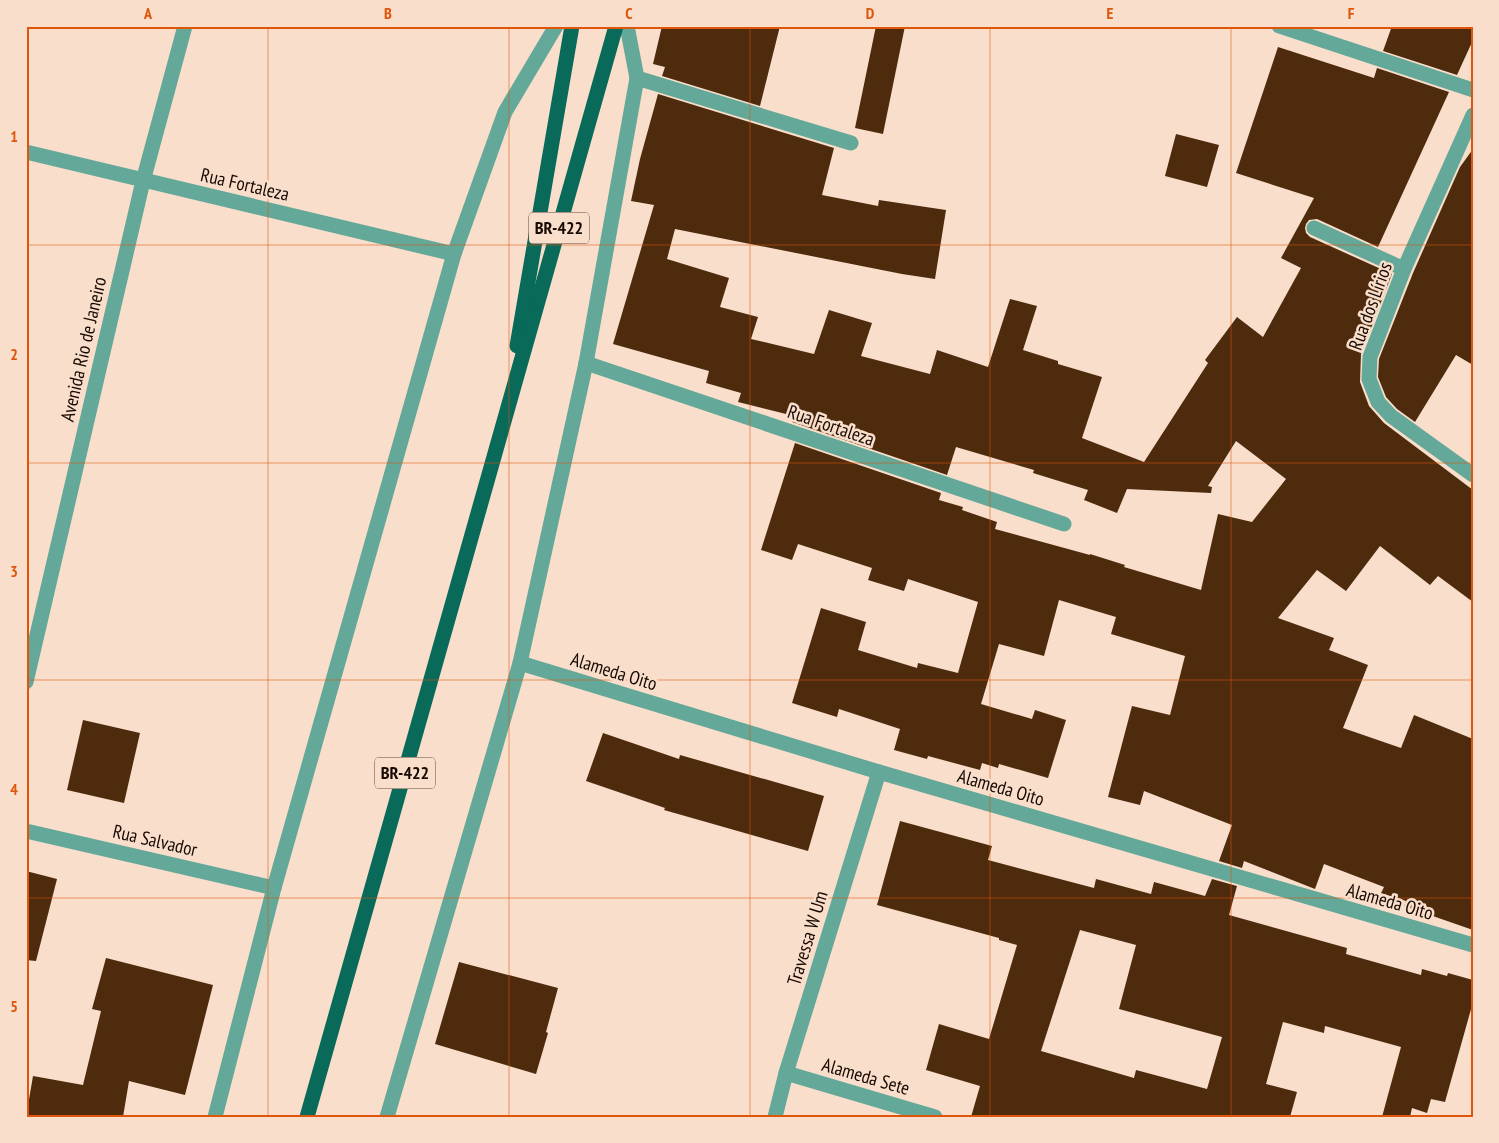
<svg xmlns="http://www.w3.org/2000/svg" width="1499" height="1143" font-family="'PT Sans Narrow',sans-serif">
<rect width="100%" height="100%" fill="#f9decb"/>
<g fill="#4e2b0d" fill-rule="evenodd">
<polygon points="662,26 780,26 760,106 662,76 665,67 653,64"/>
<polygon points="876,26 905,26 883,134 855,128"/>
<polygon points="1392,26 1473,26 1473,40 1457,75 1383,51"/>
<polygon points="1278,47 1374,78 1377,68 1449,92 1378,247 1317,219 1309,220 1306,224 1305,228 1306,233 1310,237 1392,274 1361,354 1360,382 1369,406 1384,423 1473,490 1473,602 1438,576 1430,585 1380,546 1346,591 1317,570 1278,618 1334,638 1329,650 1368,665 1343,728 1401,748 1414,715 1473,739 1473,930 1404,906 1406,901 1381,893 1384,887 1324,864 1315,889 1244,861 1242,868 1219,861 1232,825 1144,791 1140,805 1108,797 1132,706 1170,715 1185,656 1111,634 1116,617 1059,600 1044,656 999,644 981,704 1032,719 1035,710 1066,720 1048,778 999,764 998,768 982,763 980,770 928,756 927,759 894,750 900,729 839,709 837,717 792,703 821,608 866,622 858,650 917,668 918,663 958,673 978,602 908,579 904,591 868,580 872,568 798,544 792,560 761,550 795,443 941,493 939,500 963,507 962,510 997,522 995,529 1090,555 1090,554 1125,565 1124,567 1201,590 1218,514 1252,522 1286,479 1236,441 1208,486 1212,487 1211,493 1127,489 1117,513 1084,500 1088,490 1033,473 1034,470 956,447 947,475 792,422 794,416 738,402 741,393 706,383 709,371 613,344 654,205 631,201 640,159 658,94 834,148 822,195 878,206 879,200 946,210 935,279 902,274 675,229 667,259 729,278 720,307 758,317 751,339 814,354 829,310 872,323 861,356 930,374 937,350 988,367 1010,299 1037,306 1023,350 1058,361 1058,364 1102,377 1082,438 1144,462 1208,363 1205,360 1237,317 1263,337 1301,268 1281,258 1314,198 1236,173"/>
<polygon points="1176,134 1219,145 1207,187 1165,176"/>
<polygon points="1473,149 1473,365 1456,355 1415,422 1397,409 1386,397 1378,377 1379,359 1413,273 1460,167"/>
<polygon points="83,720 140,733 124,803 67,790"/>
<polygon points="603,733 679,759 680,755 824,796 808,851 664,810 665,808 586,781"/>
<path d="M900 821 992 846 988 860 1094 888 1096 879 1151 894 1154 882 1205 896 1212 879 1237 886 1229 915 1347 948 1346 954 1421 975 1422 969 1447 976 1448 973 1473 980V1002L1445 1102 1431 1099 1427 1113 1412 1108 1410 1117H1382L1401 1047 1325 1026 1324 1033 1283 1022 1266 1084 1297 1092 1290 1117H971L980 1086 926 1070 939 1024 989 1039 1017 945 999 940V938L877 905ZM1080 930 1136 945 1119 1009 1222 1037 1207 1089 1136 1070 1134 1078 1041 1051Z"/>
<polygon points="26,871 57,879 36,961 26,960"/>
<polygon points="106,958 213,985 185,1095 129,1081 123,1117 26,1117 33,1076 83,1085 101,1011 92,1009"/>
<polygon points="459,962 558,988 546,1032 548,1033 536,1074 435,1044"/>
</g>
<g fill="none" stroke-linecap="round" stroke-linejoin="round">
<g stroke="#63a898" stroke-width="15">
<polyline points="1279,26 1473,90"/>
<polyline points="637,78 851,143"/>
<polyline points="1473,115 1404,269 1370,357 1369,379 1378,402 1391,416 1473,475"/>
<polyline points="26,152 454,254"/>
<polyline points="1314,228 1404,269"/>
<polyline points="586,363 1064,524"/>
<polyline points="520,663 879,772 1473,945"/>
<polyline points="26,682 143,181 185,26"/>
<polyline points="26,831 274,888"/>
<polyline points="786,1073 935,1117"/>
<polyline points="215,1117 274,888 454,254 505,112 556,26"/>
<polyline points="387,1117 520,663 586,363 637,78 627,26"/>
<polyline points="775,1117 786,1073 879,772"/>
</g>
<g stroke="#096a5a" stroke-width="15">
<polyline points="517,346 572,26"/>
<polyline points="307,1117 616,26"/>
</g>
</g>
<path fill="none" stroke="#de550c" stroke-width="1" stroke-opacity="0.55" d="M268 26V1117M509 26V1117M750 26V1117M990 26V1117M1231 26V1117M26 245H1473M26 463H1473M26 680H1473M26 898H1473"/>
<g text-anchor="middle" stroke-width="5" stroke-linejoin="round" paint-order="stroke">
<g fill="#f9decb" stroke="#5c4a3e" stroke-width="1">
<rect x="529" y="212.5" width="60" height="31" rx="4"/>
<rect x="375" y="757.5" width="60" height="31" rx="4"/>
</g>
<g font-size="18" font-weight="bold" fill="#180a02">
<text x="559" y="234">BR-422</text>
<text x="405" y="779">BR-422</text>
</g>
<g font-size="19" fill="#180a02" stroke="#f9decb">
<text transform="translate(245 184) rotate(13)" y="7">Rua Fortaleza</text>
<text transform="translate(1370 306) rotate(-70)" y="7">Rua dos Lírios</text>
<text transform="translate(83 349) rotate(-77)" y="7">Avenida Rio de Janeiro</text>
<text transform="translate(831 425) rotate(19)" y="7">Rua Fortaleza</text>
<text transform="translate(614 671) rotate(17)" y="7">Alameda Oito</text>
<text transform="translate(1001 787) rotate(16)" y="7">Alameda Oito</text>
<text transform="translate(155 840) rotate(13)" y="7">Rua Salvador</text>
<text transform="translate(1390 901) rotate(16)" y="7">Alameda Oito</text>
<text transform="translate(807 938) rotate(-73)" y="7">Travessa W Um</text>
<text transform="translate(866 1076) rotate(16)" y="7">Alameda Sete</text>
</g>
</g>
<rect width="1499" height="1143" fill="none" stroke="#f9decb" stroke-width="55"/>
<rect x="28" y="28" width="1444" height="1088" fill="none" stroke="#de550c" stroke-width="2"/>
<g font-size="16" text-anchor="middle" font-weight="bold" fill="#de550c">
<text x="148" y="19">A</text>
<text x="388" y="19">B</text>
<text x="629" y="19">C</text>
<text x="870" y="19">D</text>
<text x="1110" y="19">E</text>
<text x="1351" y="19">F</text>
<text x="14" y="142">1</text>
<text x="14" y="360">2</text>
<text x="14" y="577">3</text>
<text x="14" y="795">4</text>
<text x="14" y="1012">5</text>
</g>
</svg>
